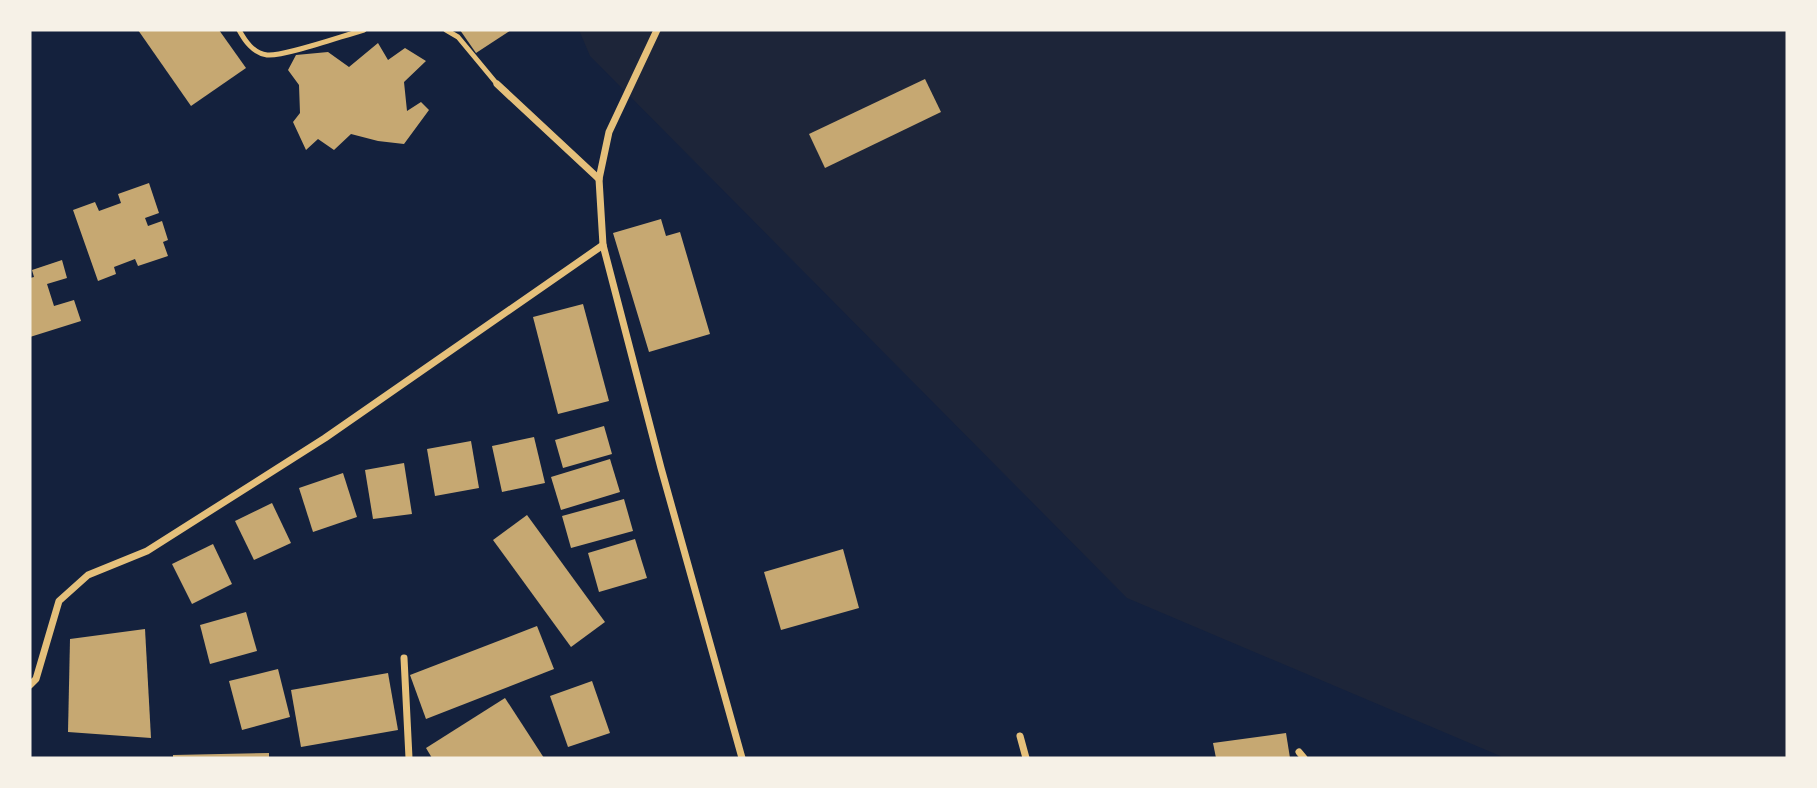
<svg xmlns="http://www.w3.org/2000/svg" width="1817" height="788" font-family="'Fira Sans Condensed',sans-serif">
<rect width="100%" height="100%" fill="#14213d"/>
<polygon fill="#1d2539" points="579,30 1787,30 1787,758 1505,758 1127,598 590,56"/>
<g fill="#c6a872">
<polygon points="138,30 219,30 246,68 191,106"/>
<polygon points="460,30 511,30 476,53"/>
<polygon points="378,43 388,60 405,48 426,61 404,82 407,111 421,102 429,110 404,144 378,141 351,134 334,150 318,139 306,150 293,122 300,113 299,85 288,70 296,55 328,52 349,67"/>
<polygon points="925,79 941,112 825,168 809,134"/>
<polygon points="149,183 159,213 145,218 148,226 162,221 168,240 163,242 168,256 138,266 135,259 114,267 116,274 98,281 73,210 95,202 99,211 121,203 118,194"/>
<polygon points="661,219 666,236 680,232 710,334 649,352 613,233"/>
<polygon points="62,260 67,278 47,284 54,306 74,300 81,321 30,337 30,278 34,277 32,270"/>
<polygon points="583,304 609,401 558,414 533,317"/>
<polygon points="604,426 612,454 563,468 555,440"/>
<polygon points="534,437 545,483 502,492 492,446"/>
<polygon points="471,441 479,488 435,496 427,449"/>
<polygon points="610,459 620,492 561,510 551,477"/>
<polygon points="404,463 412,514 373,519 365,470"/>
<polygon points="343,473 357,517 313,532 299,488"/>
<polygon points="624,499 633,531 571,548 562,516"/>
<polygon points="272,503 291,543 254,560 235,521"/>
<polygon points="527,515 605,622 571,647 493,540"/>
<polygon points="635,539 647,578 599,592 588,553"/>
<polygon points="213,544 232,584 192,604 172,564"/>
<polygon points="843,549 859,608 781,630 764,572"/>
<polygon points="246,612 257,651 210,664 200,625"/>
<polygon points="537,626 554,669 426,719 410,675"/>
<polygon points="145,629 151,738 68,732 70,639"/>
<polygon points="278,669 290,717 242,730 229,681"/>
<polygon points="388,673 398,730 301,747 291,690"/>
<polygon points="592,681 610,733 568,747 550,696"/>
<polygon points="505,698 544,758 432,758 426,748"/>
<polygon points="1286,733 1290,758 1216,758 1213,743"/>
<polygon points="269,753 269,758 173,758 173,755"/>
</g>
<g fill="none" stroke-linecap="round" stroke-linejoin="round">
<g stroke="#e5c07b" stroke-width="5">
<path d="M239 30C245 41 253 53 267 55 283 57 345 35 364 30"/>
<polyline points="446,30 458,37 497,84"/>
</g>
<g stroke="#e5c07b" stroke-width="7">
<polyline points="657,30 609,132 599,179 603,245 661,468 742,758"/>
<polyline points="497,84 599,179"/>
<polyline points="404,658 409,758"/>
<polyline points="30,685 36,679 59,601 88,575 147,551 325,438 603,245"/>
<polyline points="1020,736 1026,758"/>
<polyline points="1299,752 1304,758"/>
</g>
</g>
<rect width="1817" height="788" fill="none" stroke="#f6f1e7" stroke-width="63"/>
</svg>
